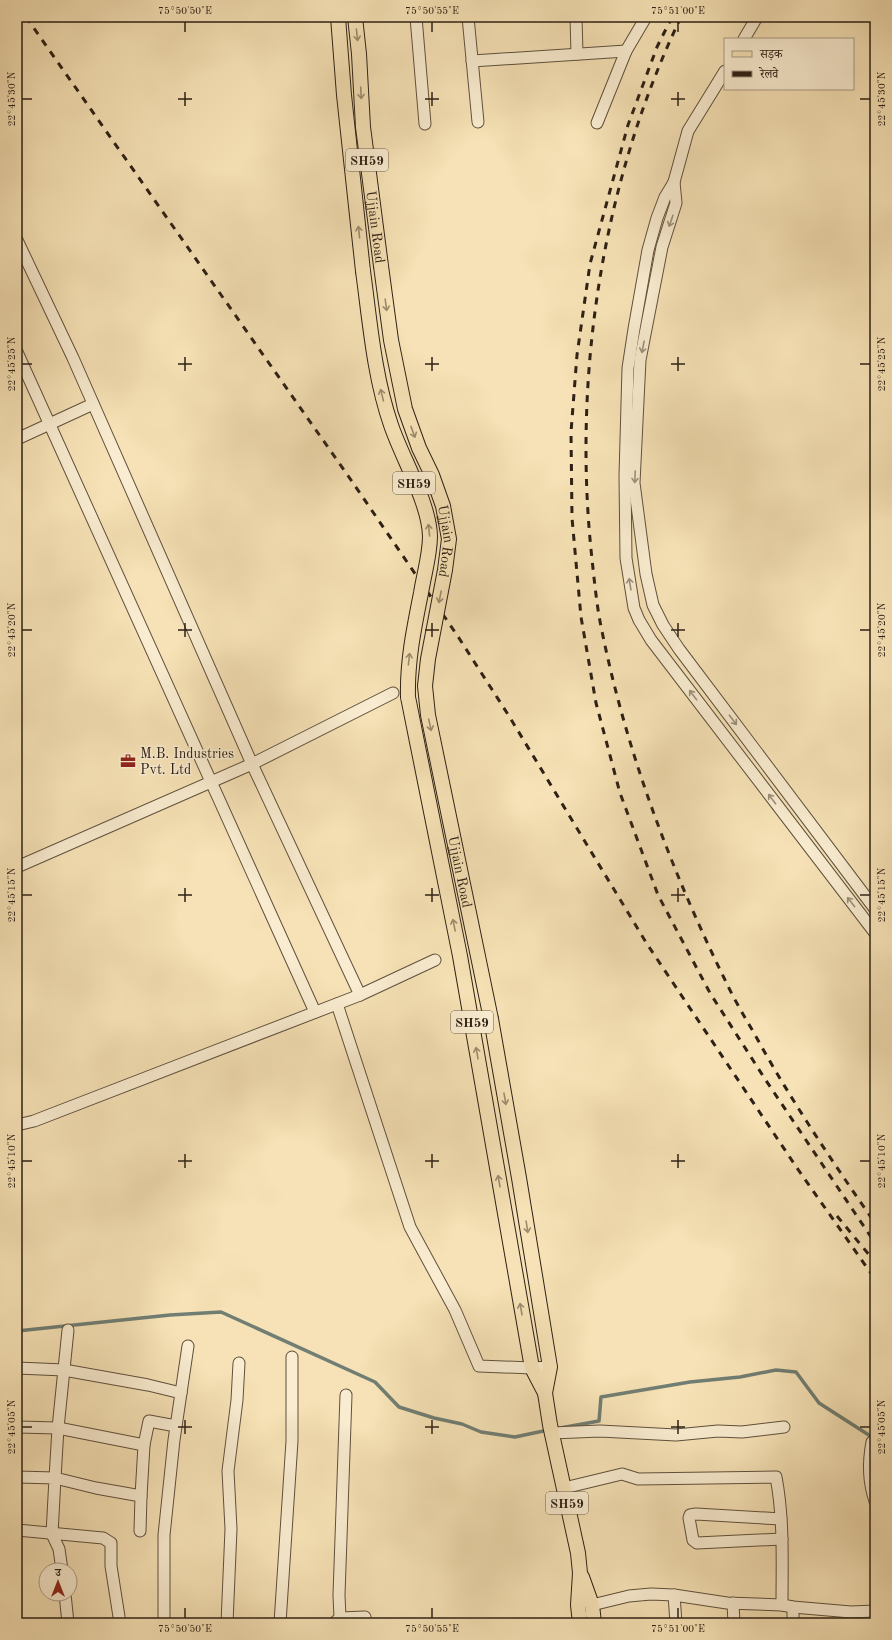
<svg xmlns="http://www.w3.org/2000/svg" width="892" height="1640" font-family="'Old Standard TT','Noto Serif Devanagari',serif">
<rect width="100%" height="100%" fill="#f6e2b6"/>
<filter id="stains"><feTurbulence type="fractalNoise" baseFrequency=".005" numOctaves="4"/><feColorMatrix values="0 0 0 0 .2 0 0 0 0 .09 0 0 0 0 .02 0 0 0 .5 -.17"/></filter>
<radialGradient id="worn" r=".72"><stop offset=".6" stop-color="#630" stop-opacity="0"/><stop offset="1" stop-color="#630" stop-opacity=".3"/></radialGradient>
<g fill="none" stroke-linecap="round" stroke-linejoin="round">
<g stroke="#707e73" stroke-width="3.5">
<polyline points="17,1331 170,1315 221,1312 375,1382 399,1407 434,1418 462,1424 481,1432 515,1437 548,1430"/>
<polyline points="560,1428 599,1421 601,1397 690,1382 740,1377 776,1370 796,1372 819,1403 875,1439"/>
</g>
<g stroke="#5f503d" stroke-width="13">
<g id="minor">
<polyline points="416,17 425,124"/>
<polyline points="468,17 478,122"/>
<polyline points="576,17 577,54"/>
<polyline points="744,39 757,17"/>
<polyline points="472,61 626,51"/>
<polyline points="725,71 688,131 674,182 665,197 657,218 648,250 634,329 628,368 625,476 626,558 634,608 639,620 651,640 875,933"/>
<polyline points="597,123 626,51 646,17"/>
<polyline points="674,182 676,203 662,247 640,360 634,483 646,574 653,605 663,625 679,649 875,909"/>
<polyline points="17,240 73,358 252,764 360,995"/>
<polyline points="17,352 315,1012"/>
<polyline points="17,439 93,404"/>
<polyline points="17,867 252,764 393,693"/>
<polyline points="337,1004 410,1227 455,1310 479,1366 532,1368 550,1367"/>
<polyline points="17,1125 34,1121 360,995 435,960"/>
<polyline points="68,1330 58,1428 55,1478 96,1488 141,1496 144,1445 149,1421 176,1426"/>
<polyline points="17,1368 64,1370 148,1385 181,1393 174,1440 164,1535 164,1623"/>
<polyline points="181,1393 188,1346"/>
<polyline points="17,1427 58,1428 144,1445"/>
<polyline points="552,1433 600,1431 676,1435 718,1431 742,1432 784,1427"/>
<path d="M872 1442C868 1463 868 1481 875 1501"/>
<polyline points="17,1477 55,1478 52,1534 59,1549 62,1570"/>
<path d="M564 1488 622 1474 638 1479 776 1477C784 1519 782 1562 782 1605"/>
<polyline points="781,1519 696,1514 690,1515 689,1518 693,1540 697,1543 782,1539"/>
<polyline points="17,1530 103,1538 111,1543 111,1566 120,1623"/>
<polyline points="140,1531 141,1496"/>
<polyline points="65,1594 68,1623"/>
<polyline points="674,1595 676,1623"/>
<polyline points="733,1603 734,1623"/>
<polyline points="592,1605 629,1596 651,1594 674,1595 727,1603 782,1605 793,1607 851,1612 875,1611"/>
<polyline points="793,1607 793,1623"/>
<polyline points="340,1618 339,1595 346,1395"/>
<polyline points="227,1623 231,1529 228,1471 237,1400 239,1363"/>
<polyline points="280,1623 292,1441 292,1357"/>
<polyline points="334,1623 340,1618 365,1617 365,1623"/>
</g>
</g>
<g stroke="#2d2015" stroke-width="16">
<g id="major">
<polyline points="338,17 344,95 363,271"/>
<path id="s1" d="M355 17 359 54 363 127 381 266"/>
<polyline points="408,697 460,956 532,1368 545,1393 550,1425 578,1553 580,1573 578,1605 580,1623"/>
<polyline points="491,1019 519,1178 550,1367 545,1393"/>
<polyline points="582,1577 592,1605 594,1623"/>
</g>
</g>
<use href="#minor" stroke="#f9ecd0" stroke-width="11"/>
<use href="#major" stroke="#f6e2b6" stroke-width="14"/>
<g stroke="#2d2015" stroke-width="3" stroke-dasharray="7 7" stroke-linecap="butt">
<polyline points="26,17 351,480 457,635 509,716 647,944 797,1168 875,1279"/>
<polyline points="672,17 657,47 628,125 590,264 577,355 571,432 572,518 581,617 596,703 620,793 658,895 710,993 765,1079 875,1243"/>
<path d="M681 17C602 181 572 378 592 559 594 578 596 597 599 616 623 743 669 866 726 982 734 999 744 1016 754 1033 790 1099 832 1161 875 1223"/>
<polyline points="837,1216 875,1262"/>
</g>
<g stroke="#2d2015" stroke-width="16" stroke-linecap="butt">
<g id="major-bridge">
<path id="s2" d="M381 266 391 340 405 409 419 448 432 475 443 506 449 539 445 570 428 659 425 686 428 715 491 1019"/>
<path d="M363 271C370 322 374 376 391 425 402 458 429 502 430 536 430 555 424 574 421 593 414 628 407 662 408 697"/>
</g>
</g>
<use href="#major-bridge" stroke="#f6e2b6" stroke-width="14"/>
</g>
<defs><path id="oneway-shaft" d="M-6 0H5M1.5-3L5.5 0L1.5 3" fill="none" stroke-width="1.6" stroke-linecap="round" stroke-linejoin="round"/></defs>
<g stroke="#9c8b6e">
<use href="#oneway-shaft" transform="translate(357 35) rotate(84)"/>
<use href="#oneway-shaft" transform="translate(361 93) rotate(87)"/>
<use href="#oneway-shaft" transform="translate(359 232) rotate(-96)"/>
<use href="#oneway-shaft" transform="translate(386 305) rotate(82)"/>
<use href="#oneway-shaft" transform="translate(382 395) rotate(-104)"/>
<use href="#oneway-shaft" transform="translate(413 432) rotate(70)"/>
<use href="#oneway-shaft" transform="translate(429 530) rotate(-96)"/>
<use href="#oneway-shaft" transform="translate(440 597) rotate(101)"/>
<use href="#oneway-shaft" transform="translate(409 659) rotate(-84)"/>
<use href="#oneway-shaft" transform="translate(430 725) rotate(78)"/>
<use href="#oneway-shaft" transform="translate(454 925) rotate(-101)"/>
<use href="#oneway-shaft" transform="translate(477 1053) rotate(-100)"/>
<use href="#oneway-shaft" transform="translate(505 1099) rotate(80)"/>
<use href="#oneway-shaft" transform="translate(499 1181) rotate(-100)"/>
<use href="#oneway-shaft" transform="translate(527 1227) rotate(81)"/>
<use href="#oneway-shaft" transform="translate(521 1309) rotate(-100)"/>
</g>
<g stroke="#9d907c">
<use href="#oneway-shaft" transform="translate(671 221) rotate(109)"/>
<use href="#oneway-shaft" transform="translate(643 347) rotate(101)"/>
<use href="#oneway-shaft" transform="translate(635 477) rotate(92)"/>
<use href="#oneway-shaft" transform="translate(630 584) rotate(-99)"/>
<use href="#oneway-shaft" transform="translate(693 695) rotate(-127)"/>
<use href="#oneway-shaft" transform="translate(733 720) rotate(53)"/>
<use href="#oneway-shaft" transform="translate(772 799) rotate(-127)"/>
<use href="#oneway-shaft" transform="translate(851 902) rotate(-128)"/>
</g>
<path fill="none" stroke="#2d2015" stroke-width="1.5" d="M185 22V32M432 22V32M678 22V32M185 92V106M432 92V106M678 92V106M22 99H32M178 99H192M425 99H439M671 99H685M860 99H870M185 357V371M432 357V371M678 357V371M22 364H32M178 364H192M425 364H439M671 364H685M860 364H870M185 623V637M432 623V637M678 623V637M22 630H32M178 630H192M425 630H439M671 630H685M860 630H870M185 888V902M432 888V902M678 888V902M22 895H32M178 895H192M425 895H439M671 895H685M860 895H870M185 1154V1168M432 1154V1168M678 1154V1168M22 1161H32M178 1161H192M425 1161H439M671 1161H685M860 1161H870M185 1420V1434M432 1420V1434M678 1420V1434M22 1427H32M178 1427H192M425 1427H439M671 1427H685M860 1427H870M185 1608V1618M432 1608V1618M678 1608V1618"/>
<defs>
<g id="office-bare" transform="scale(1.2)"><path d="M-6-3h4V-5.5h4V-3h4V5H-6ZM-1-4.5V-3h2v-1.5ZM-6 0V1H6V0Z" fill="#8f2418" stroke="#f9ecd0" stroke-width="2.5" paint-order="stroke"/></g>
</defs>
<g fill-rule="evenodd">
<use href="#office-bare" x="128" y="761"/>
</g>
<g text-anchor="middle" stroke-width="3" stroke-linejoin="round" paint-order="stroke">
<g fill="#f9ecd0" stroke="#6a5d4d" stroke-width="1">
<rect x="346" y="149" width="42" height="22" rx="3"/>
<rect x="393" y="472" width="42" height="22" rx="3"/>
<rect x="451" y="1011" width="42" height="22" rx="3"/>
<rect x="546" y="1492" width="42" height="22" rx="3"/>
</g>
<g font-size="13" font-weight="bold" fill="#2d2015">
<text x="367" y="165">SH59</text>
<text x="414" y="488">SH59</text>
<text x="472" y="1027">SH59</text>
<text x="567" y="1508">SH59</text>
</g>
<g font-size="14" fill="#2d2015" stroke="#f9ecd0">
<text dy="5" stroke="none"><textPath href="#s1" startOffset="211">Ujjain Road</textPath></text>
<text dy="5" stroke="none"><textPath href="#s2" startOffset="285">Ujjain Road</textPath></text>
<text dy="5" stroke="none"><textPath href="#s2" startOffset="621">Ujjain Road</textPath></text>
</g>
<g font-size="14" fill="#2d2015" stroke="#f9ecd0" text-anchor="start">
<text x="140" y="758">M.B. Industries<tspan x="140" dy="16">Pvt. Ltd</tspan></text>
</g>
</g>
<rect width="892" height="1640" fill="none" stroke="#f6e2b6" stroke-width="44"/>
<rect x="724" y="38" width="130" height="52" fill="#f9ecd0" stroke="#a79a85"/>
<rect x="732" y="51" width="20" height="6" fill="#f6e2b6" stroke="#a79a85"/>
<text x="760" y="58" font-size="12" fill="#2d2015">सड़क</text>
<rect x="732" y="71" width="20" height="6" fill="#2d2015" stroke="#a79a85"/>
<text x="760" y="78" font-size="12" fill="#2d2015">रेलवे</text>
<g transform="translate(58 1582)"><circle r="19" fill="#f9ecd0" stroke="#a79a85"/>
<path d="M0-3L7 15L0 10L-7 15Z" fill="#8f2418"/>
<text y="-6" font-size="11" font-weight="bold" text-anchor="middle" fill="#2d2015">उ</text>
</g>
<rect x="22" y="22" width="848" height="1596" fill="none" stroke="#2d2015" stroke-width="1.5"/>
<g font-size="10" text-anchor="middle" fill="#2d2015">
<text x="185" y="14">75°50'50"E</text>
<text x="432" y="14">75°50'55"E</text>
<text x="678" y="14">75°51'00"E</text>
<text transform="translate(11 99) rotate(-90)" y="4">22°45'30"N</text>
<text transform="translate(881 99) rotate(-90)" y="4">22°45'30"N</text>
<text transform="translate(11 364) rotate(-90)" y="4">22°45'25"N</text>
<text transform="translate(881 364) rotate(-90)" y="4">22°45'25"N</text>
<text transform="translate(11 630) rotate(-90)" y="4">22°45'20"N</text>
<text transform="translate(881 630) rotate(-90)" y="4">22°45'20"N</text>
<text transform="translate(11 895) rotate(-90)" y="4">22°45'15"N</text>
<text transform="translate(881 895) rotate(-90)" y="4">22°45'15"N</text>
<text transform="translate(11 1161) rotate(-90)" y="4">22°45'10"N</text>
<text transform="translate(881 1161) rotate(-90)" y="4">22°45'10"N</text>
<text transform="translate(11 1427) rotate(-90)" y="4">22°45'05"N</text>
<text transform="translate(881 1427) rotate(-90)" y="4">22°45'05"N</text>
<text x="185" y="1632">75°50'50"E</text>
<text x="432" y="1632">75°50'55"E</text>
<text x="678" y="1632">75°51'00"E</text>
</g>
<rect width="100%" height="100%" filter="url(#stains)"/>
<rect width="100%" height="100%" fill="url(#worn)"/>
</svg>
